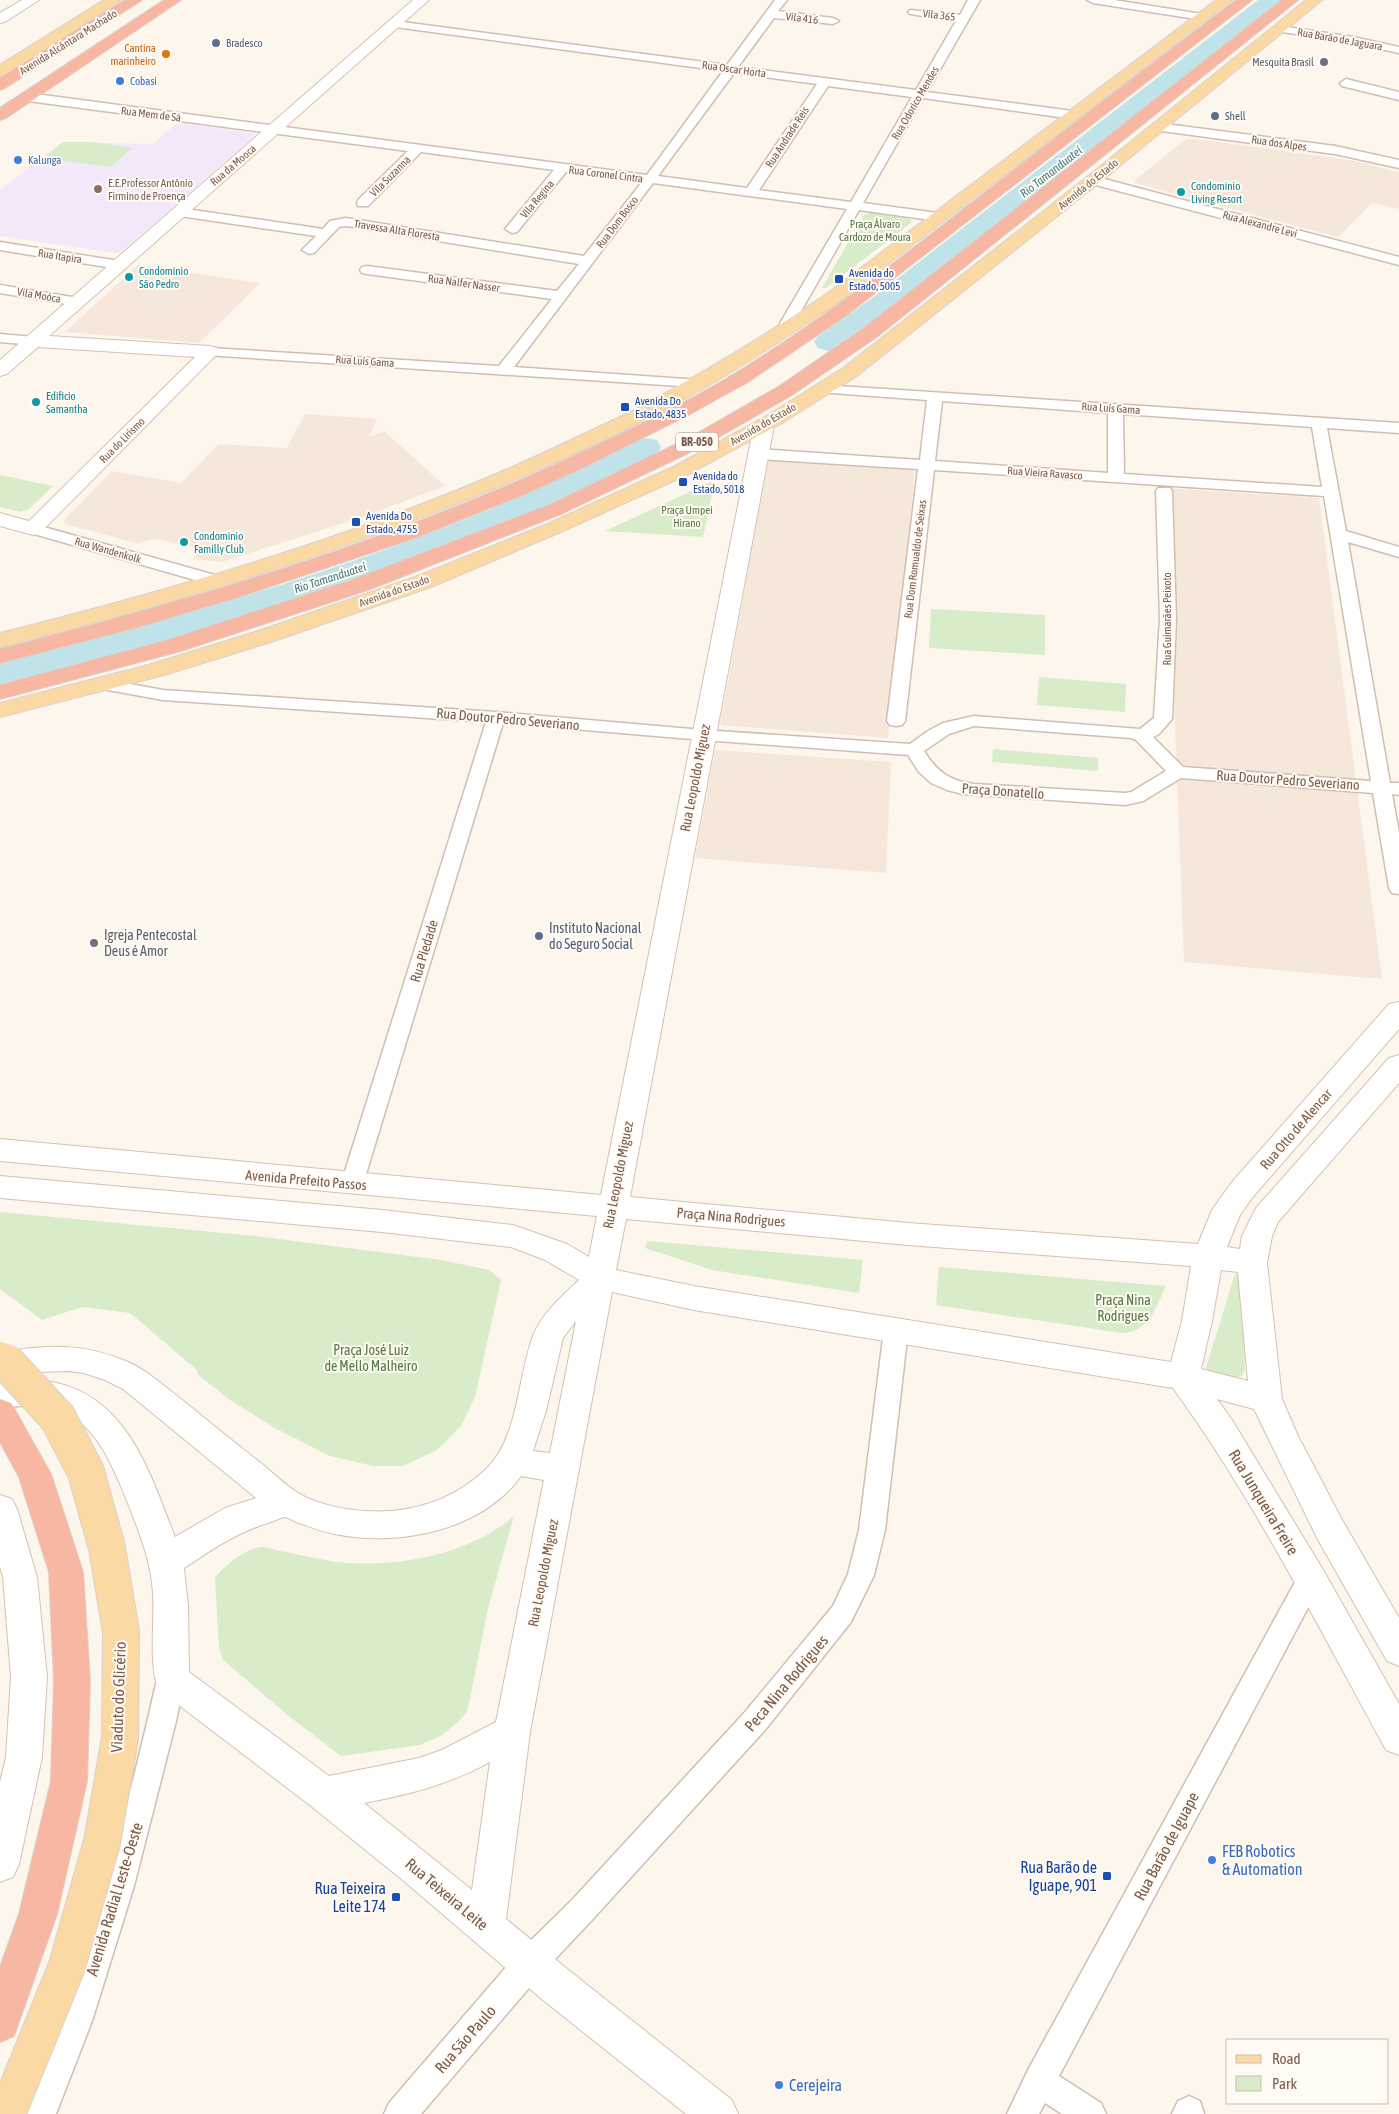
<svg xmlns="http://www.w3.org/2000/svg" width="1399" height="2114" font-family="'Asap Condensed',sans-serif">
<rect width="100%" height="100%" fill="#fdf6ec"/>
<g fill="#f5e8da">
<polygon points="1186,139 1204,140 1355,161 1399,172 1399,209 1372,203 1338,237 1135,183 1135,180"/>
<polygon points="138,265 260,283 199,343 65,332"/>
<polygon points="305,414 377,419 369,437 384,431 445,486 359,518 222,562 193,559 201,548 156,539 136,543 65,524 64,520 112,471 181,483 219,444 287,448"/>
<polygon points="768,461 915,470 888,738 720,725"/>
<polygon points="1166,488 1319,498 1382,979 1184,962"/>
<polygon points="715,750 891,762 886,873 695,858"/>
</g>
<polygon fill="#f3e8fa" points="177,123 253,133 254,136 121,252 116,253 0,236 0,190 63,142 153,144"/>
<g fill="#d8ecc9">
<polygon points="63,142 92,142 132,148 110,167 44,158"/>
<polygon points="870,213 909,218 912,222 826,288 822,288 864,215"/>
<polygon points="0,475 53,486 28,510 20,512 0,507"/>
<polygon points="715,480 703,537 605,531"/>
<polygon points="931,609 1045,615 1045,655 929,648"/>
<polygon points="1039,677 1126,684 1125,712 1037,705"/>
<polygon points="993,749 1098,758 1098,771 992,762"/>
<polygon points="0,1212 255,1236 441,1260 489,1270 501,1280 475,1397 461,1426 437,1450 403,1466 373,1466 330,1456 273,1427 230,1400 197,1374 197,1370 130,1313 82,1307 42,1320 0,1289"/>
<polygon points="647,1241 863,1260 859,1293 712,1270 645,1248"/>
<path d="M939 1267 1166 1286C1155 1308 1149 1333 1121 1333L936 1305Z"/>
<path d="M1235 1274H1239L1241 1278 1245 1369 1242 1376C1227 1381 1218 1378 1206 1368Z"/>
<path d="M514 1516 488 1608 470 1699 467 1711 459 1721 439 1737 420 1745 341 1756 290 1717 223 1660 219 1648 215 1578C224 1566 246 1548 262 1547 269 1547 278 1551 285 1552 299 1555 315 1558 330 1561 388 1570 469 1556 514 1516Z"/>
</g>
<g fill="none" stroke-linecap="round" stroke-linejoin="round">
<g fill="#bfe3e8" fill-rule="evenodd">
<polygon points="1258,0 1283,0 1280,5 891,311 838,348 828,351 818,348 814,342 818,336 871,299"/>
<path d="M646 438 657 440 661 447 657 454C615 474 574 496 531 514 360 589 180 639 0 684V662C173 620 345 571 509 501 552 483 593 461 635 440Z"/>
</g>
<g stroke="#d1beb0" stroke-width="3">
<g id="street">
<path d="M775 0H787L778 11 833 18 839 21 833 24 774 18 738 67 916 90 956 21 910 14 908 12 910 10 960 15 968 0H980L927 92 1073 111 1079 115 1073 119 923 98 863 203 938 213 945 217 938 221 859 210 789 332 787 335H777L775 332 847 209 653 183 514 367 700 380 702 383 700 386 695 387 205 355 203 352 205 349 210 348 499 366 552 299 367 274 362 273 360 270 362 267 367 266 557 291 579 264 346 226 339 227 314 253 309 254 302 250 316 236 180 216 173 212 180 208 323 229 330 221 346 218 584 256 642 182 566 172 517 232 512 233 505 229 554 170 421 152 368 206H358L357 203 358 200 408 151 28 101 22 97 28 93 647 175 723 71 395 27 389 24 395 21 727 65ZM734 73 817 84 747 188 658 176ZM828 86 912 97 851 202 759 190Z"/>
<polygon points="1087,0 1114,0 1202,14 1208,17 1202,20 1093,3"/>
<polygon points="1280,26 1353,37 1399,47 1399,53 1353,43 1276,31 1274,29"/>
<polygon points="1346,79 1399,92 1399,100 1342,86 1340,83"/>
<polygon points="1158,123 1335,146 1399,160 1399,168 1335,154 1154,130 1152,127 1154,124"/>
<polygon points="1093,176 1399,257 1399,265 1088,183 1087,180 1088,177"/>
<polygon points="0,242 119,261 126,265 119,269 0,250"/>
<polygon points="0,285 78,298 85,302 78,306 0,293"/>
<polygon points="0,334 34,337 39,338 41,341 39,344 34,345 0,342"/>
<path d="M823 385 1399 423V433L1327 428 1346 531 1399 547V557L1348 542 1390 783H1399V795L1392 794 1399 833V894L1392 893 1389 888 1373 793 1181 778 1143 801 1125 805 963 794 947 790 931 783 919 772 908 755 703 740 503 723 363 1184 360 1190 352 1192 344 1190 341 1184 486 722 163 700 97 688 94 684 97 680 103 679 163 690 496 712 703 730 910 744 928 731 943 723 974 716 1140 729 1154 718 1160 618 1156 491 1158 488H1170L1172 491 1176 618 1172 719 1159 734 1153 737 1183 767 1371 781 1324 496 934 470 905 721 902 725 896 726 890 725 887 721 918 469 758 459 753 457 750 454 753 451 758 449 920 460 927 400 818 392 816 389 818 386ZM942 401 1108 413V473L935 461ZM1123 414 1312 427 1322 487 1124 474ZM974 726 1131 738 1136 740 1166 771 1131 792 1125 793 974 784C950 781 937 772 924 751L949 734Z"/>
<polygon points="33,524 222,577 224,581 222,585 216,586 27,532 25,529 27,526"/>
<polygon points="896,1320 904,1323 908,1330 885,1530 874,1575 851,1622 765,1730 592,1920 541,1974 421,2114 384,2114 389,2103 519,1952 572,1900 745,1712 833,1606 848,1574 859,1530 884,1330 888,1323"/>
<polygon points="1310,1567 1319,1571 1323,1579 1319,1587 1059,2076 1101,2103 1106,2114 1062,2114 1045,2103 1039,2114 1007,2114 1028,2070 1301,1571"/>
<path d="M171 1667 181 1670 185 1679 176 1721 134 1886 92 2021 56 2114H24C82 1973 124 1828 157 1679L161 1670Z"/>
<polygon points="1189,2096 1200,2101 1204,2114 1172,2114 1178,2101"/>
</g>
</g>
<g stroke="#d6c0b0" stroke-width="2">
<g id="secondary">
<polygon points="22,0 39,0 5,22 0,23 0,13"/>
<polygon points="413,0 429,0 49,336 210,346 217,348 219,352 40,533 33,535 0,526 0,513 29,521 195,357 38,347 7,374 0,376 0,360"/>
<path d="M764 419 771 421 774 425 630 1197 908 1223 1198 1244 1212 1210 1232 1182 1389 1004 1399 1002V1029L1252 1198 1240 1215 1227 1247 1240 1249 1242 1236 1256 1208 1389 1058 1399 1055V1083L1278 1222 1272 1236 1267 1263 1282 1399 1298 1436 1341 1518 1399 1618V1666L1387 1661 1317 1538 1254 1409 1217 1399 1232 1420 1322 1568 1399 1704V1755L1386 1750C1319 1628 1255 1501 1173 1388L694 1310 612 1292 530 1732 506 1919 571 1972 732 2100 738 2114H686L543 2000 405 1882 311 1806 159 1690C148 1667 155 1621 153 1593 151 1561 140 1535 129 1506 115 1472 101 1432 67 1413 47 1402 21 1406 0 1408V1382C19 1381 38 1378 57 1383 129 1400 151 1476 175 1537L225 1508 256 1498 123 1389 105 1380 84 1373 68 1371 37 1372 0 1378V1352C47 1345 83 1342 128 1362 148 1371 164 1386 181 1399 208 1421 235 1443 262 1464 273 1473 285 1485 298 1493 323 1508 362 1513 391 1511 426 1508 458 1495 484 1471 519 1440 517 1378 533 1336 542 1313 561 1297 579 1280L545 1260 511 1247 382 1232 0 1198V1176L382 1210 513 1225 567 1244 589 1257 597 1216 0 1161V1139L601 1195 754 425 757 421ZM626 1219 908 1245 1191 1266 1182 1321 1171 1362 694 1286 616 1270ZM1221 1270 1238 1272 1248 1381 1201 1369 1212 1321ZM576 1321 550 1453 533 1451 546 1411 563 1338ZM521 1476 544 1480 496 1722 442 1750 419 1758 329 1776 189 1672 188 1606 184 1568C213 1549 237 1532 271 1522 275 1521 281 1517 285 1517 289 1518 295 1522 299 1523 311 1527 323 1532 335 1534 397 1547 482 1531 521 1476ZM490 1762 472 1890 364 1803C411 1794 447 1785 490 1762Z"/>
<polygon points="0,1495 12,1499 17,1509 37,1577 47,1677 42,1757 19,1864 13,1877 0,1882 0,1782 6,1757 11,1677 3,1577 0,1567"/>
</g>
</g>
<g stroke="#dad1cd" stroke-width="2">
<g id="primary">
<polygon points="104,0 121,0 5,75 0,77 0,65"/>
<path d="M1216 0H1232L837 303C779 343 718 383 654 415 447 520 225 591 0 647V633C195 584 389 527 571 440 595 428 620 418 644 405 706 371 766 335 825 295Z"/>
<polygon points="1306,0 1322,0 1099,183 857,376 782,423 689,474 561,532 431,587 271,642 164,675 0,717 0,703 148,665 255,632 415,577 547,524 675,466 768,415 843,368 1087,177"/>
</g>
</g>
<g stroke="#dad1cd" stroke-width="2">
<g id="highway">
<polygon points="125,0 142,0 5,88 0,90 0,78"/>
<polygon points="164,0 181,0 6,118 0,120 0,108"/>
<path d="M1236 0H1252L844 317 748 382 692 413 580 469 525 494 412 539 239 597 138 627 0 663V649C204 597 406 537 597 445 642 424 687 402 729 377 821 322 904 255 988 190 1070 126 1153 63 1236 0Z"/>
<polygon points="1282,0 1298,0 878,336 792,395 703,446 561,514 368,590 181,651 0,699 0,685 165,641 352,580 547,506 689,438 778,387 864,328"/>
<polygon points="0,1399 11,1403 51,1474 83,1572 90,1681 87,1781 57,1914 14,2036 0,2042 0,1967 19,1914 51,1781 54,1681 49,1572 19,1477 0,1442"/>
</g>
</g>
<use href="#street" fill="#fff" fill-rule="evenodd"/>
<use href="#secondary" fill="#fff" fill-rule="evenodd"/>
<use href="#primary" fill="#fbd9a5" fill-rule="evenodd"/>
<use href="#highway" fill="#f7b7a3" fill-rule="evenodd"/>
<g stroke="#dad1cd" stroke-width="30" stroke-linecap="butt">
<polyline id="primary-bridge-far1" points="0,1356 7,1363"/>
</g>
<g stroke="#dad1cd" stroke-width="38" stroke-linecap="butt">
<polyline id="primary-bridge" points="6,1362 58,1418 86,1472 107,1548 121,1632 120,1738 102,1842 67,1966 7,2114"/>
</g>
<use href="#primary-bridge-far1" stroke="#fbd9a5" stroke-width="28"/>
<use href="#primary-bridge" stroke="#fbd9a5" stroke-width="36"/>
</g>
<g fill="#5c6f8a" stroke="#fffaf3" stroke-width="2">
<circle cx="216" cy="43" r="5"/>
<circle cx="1215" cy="116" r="5"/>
<circle cx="539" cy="936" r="5"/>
</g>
<circle fill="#e8710a" stroke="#fffaf3" stroke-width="2" cx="166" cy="54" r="5"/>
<g fill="#6b7280" stroke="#fffaf3" stroke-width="2">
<circle cx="1324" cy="62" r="5"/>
<circle cx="94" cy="943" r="5"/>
</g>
<g fill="#3f7fe0" stroke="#fffaf3" stroke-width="2">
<circle cx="120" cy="81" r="5"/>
<circle cx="18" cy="160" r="5"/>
<circle cx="1212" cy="1860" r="5"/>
<circle cx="779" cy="2085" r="5"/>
</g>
<circle fill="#8d6e63" stroke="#fffaf3" stroke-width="2" cx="98" cy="189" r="5"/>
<g fill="#0f9aa8" stroke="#fffaf3" stroke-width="2">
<circle cx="1181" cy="192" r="5"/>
<circle cx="129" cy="277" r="5"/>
<circle cx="36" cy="402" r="5"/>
<circle cx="184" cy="542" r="5"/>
</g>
<g fill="#1a4fb4" stroke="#fffaf3" stroke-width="2">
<rect x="834" y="274" width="10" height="10" rx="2.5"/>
<rect x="620" y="402" width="10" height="10" rx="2.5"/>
<rect x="678" y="477" width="10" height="10" rx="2.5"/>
<rect x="351" y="517" width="10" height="10" rx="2.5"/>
<rect x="1102" y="1871" width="10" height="10" rx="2.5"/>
<rect x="391" y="1892" width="10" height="10" rx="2.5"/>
</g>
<g text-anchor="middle" stroke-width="4" stroke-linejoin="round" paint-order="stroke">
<g font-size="11" fill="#7a5c4d" stroke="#fffaf3">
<text transform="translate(939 15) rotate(7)" y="4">Vila 365</text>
<text transform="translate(802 18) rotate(7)" y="4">Vila 416</text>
<text transform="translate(1340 39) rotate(10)" y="4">Rua Barão de Jaguara</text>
<text transform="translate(68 42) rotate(-32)" y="4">Avenida Alcântara Machado</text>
<text transform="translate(734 69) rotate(8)" y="4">Rua Oscar Horta</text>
<text transform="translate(915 103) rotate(-60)" y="4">Rua Odorico Mendes</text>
<text transform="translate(151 114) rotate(7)" y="4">Rua Mem de Sá</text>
<text transform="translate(787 137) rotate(-57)" y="4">Rua Andrade Reis</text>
<text transform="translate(1279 143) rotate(8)" y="4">Rua dos Alpes</text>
<text transform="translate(233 165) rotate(-41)" y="4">Rua da Mooca</text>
<text transform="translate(606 174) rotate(7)" y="4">Rua Coronel Cintra</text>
<text transform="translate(390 176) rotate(-45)" y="4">Vila Suzanna</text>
<text transform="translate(1088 184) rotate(-39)" y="4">Avenida do Estado</text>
<text transform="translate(537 199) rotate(-50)" y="4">Vila Regina</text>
<text transform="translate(617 222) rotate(-53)" y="4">Rua Dom Bosco</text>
<text transform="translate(1260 224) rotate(15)" y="4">Rua Alexandre Levi</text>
<text transform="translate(397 230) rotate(9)" y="4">Travessa Alta Floresta</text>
<text transform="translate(60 256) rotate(9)" y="4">Rua Itapira</text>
<text transform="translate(464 283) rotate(8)" y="4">Rua Nalfer Nasser</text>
<text transform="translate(39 295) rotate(10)" y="4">Vila Moóca</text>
<text transform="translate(365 361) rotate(4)" y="4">Rua Luís Gama</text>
<text transform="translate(1111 408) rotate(4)" y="4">Rua Luís Gama</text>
<text transform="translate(763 424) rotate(-30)" y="4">Avenida do Estado</text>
<text transform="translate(122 440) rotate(-45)" y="4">Rua do Lirismo</text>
<text transform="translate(1045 473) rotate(4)" y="4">Rua Vieira Ravasco</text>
<text transform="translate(108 550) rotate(16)" y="4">Rua Wandenkolk</text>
<text transform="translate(915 559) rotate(-83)" y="4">Rua Dom Romualdo de Seixas</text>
<text transform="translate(394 591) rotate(-20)" y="4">Avenida do Estado</text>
<text transform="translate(1167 619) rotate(-90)" y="4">Rua Guimarães Peixoto</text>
</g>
<g font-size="11" fill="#4e5e75" stroke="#fffaf3" text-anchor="start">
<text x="226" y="47">Bradesco</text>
<text x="1225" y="120">Shell</text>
</g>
<g font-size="11" fill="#c56008" stroke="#fffaf3" text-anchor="end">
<text x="156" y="52">Cantina<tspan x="156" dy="13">marinheiro</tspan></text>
</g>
<g font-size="11" fill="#5b616d" stroke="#fffaf3" text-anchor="end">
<text x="1314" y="66">Mesquita Brasil</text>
</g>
<g font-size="11" fill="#366cbe" stroke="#fffaf3" text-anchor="start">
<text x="130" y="85">Cobasi</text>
<text x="28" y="164">Kalunga</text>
</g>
<g font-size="11" fill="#785e54" stroke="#fffaf3" text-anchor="start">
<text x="108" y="187">E.E.Professor Antônio<tspan x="108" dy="13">Firmino de Proença</tspan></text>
</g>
<g font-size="11" fill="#0d838f" stroke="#fffaf3" text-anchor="start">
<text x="1191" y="190">Condomínio<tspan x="1191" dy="13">Living Resort</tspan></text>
<text x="139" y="275">Condomínio<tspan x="139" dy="13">São Pedro</tspan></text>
<text x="46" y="400">Edificio<tspan x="46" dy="13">Samantha</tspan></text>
<text x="194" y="540">Condomínio<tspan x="194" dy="13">Familly Club</tspan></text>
</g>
<g font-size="11" fill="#537a41" stroke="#fffaf3">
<text x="875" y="228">Praça Álvaro<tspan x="875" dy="13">Cardozo de Moura</tspan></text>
<text x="687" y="514">Praça Umpei<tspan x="687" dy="13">Hirano</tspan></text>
</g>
<g font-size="11" fill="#164399" stroke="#fffaf3" text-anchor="start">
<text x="849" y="277">Avenida do<tspan x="849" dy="13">Estado, 5005</tspan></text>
<text x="635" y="405">Avenida Do<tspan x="635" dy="13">Estado, 4835</tspan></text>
<text x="693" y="480">Avenida do<tspan x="693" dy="13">Estado, 5018</tspan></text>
<text x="366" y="520">Avenida Do<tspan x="366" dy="13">Estado, 4755</tspan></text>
</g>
<g font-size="12" font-style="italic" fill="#437c86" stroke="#fffaf3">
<text transform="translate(1051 172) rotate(-38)" y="4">Rio Tamanduateí</text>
<text transform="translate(330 578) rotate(-18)" y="4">Rio Tamanduateí</text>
</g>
<rect fill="#fffaf3" stroke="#a28b7f" stroke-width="1" x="676" y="432.5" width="42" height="19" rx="4"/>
<g font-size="12" font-weight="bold" fill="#7a5c4d">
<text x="697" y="446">BR-050</text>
</g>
<g font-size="14" fill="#7a5c4d" stroke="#fffaf3">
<text transform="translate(508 719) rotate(5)" y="5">Rua Doutor Pedro Severiano</text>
<text transform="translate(695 778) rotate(-79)" y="5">Rua Leopoldo Miguez</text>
<text transform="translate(1288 780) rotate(4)" y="5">Rua Doutor Pedro Severiano</text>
<text transform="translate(1003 791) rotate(4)" y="5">Praça Donatello</text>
<text transform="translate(424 951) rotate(-73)" y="5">Rua Piedade</text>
<text transform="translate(1296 1129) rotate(-49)" y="5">Rua Otto de Alencar</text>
<text transform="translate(618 1175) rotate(-79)" y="5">Rua Leopoldo Miguez</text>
<text transform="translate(306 1180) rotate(5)" y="5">Avenida Prefeito Passos</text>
<text transform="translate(731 1217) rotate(5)" y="5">Praça Nina Rodrigues</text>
<text transform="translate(543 1573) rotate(-79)" y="5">Rua Leopoldo Miguez</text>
</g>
<g font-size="14" fill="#4e5e75" stroke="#fffaf3" text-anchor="start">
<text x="549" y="933">Instituto Nacional<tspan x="549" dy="16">do Seguro Social</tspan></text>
</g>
<g font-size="14" fill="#5b616d" stroke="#fffaf3" text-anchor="start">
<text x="104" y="940">Igreja Pentecostal<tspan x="104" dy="16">Deus é Amor</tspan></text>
</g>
<g font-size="14" fill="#537a41" stroke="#fffaf3">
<text x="1123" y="1305">Praça Nina<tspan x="1123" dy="16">Rodrigues</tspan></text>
<text x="371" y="1355">Praça José Luiz<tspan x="371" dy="16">de Mello Malheiro</tspan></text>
</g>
<g font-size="16" fill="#7a5c4d" stroke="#fffaf3">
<text transform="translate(1264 1502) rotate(59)" y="6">Rua Junqueira Freire</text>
<text transform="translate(786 1683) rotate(-50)" y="6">Peca Nina Rodrigues</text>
<text transform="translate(118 1697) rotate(-88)" y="6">Viaduto do Glicério</text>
<text transform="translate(1166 1846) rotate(-62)" y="6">Rua Barão de Iguape</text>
<text transform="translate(447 1894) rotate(40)" y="6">Rua Teixeira Leite</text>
<text transform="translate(114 1899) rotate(-73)" y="6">Avenida Radial Leste-Oeste</text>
<text transform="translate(465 2039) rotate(-49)" y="6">Rua São Paulo</text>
</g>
<g font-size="16" fill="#366cbe" stroke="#fffaf3" text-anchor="start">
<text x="1222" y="1857">FEB Robotics<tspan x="1222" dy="18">&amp; Automation</tspan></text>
<text x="789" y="2091">Cerejeira</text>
</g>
<g font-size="16" fill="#164399" stroke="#fffaf3" text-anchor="end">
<text x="1097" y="1873">Rua Barão de<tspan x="1097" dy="18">Iguape, 901</tspan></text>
<text x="386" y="1894">Rua Teixeira<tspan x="386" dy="18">Leite 174</tspan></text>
</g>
</g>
<rect x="1226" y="2039" width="162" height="65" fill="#fffaf3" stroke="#cabbb1"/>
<rect x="1236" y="2055" width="25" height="8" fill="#fbd9a5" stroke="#cabbb1"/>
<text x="1272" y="2064" font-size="15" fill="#7a5c4d">Road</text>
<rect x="1236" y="2076" width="25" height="15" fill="#d8ecc9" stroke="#cabbb1"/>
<text x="1272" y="2089" font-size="15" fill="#7a5c4d">Park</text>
</svg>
